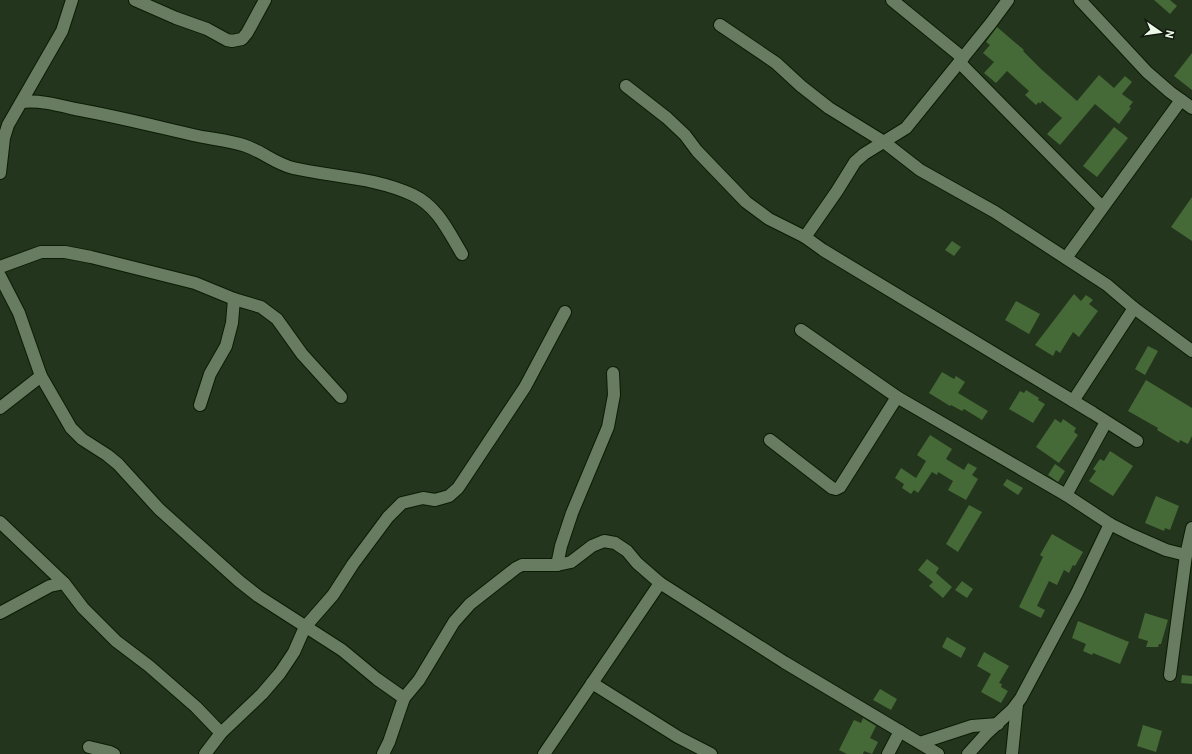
<svg xmlns="http://www.w3.org/2000/svg" width="1192" height="754" font-family="Roboto,sans-serif">
<rect width="100%" height="100%" fill="#23351c"/>
<g fill="#456937">
<polygon points="1154,0 1170,0 1177,6 1170,14"/>
<polygon points="997,27 1024,50 1023,51 1041,69 1077,101 1099,75 1114,88 1125,76 1132,82 1122,94 1133,102 1129,107 1131,108 1119,124 1095,104 1060,145 1047,134 1062,118 1042,101 1040,104 1039,102 1036,105 1025,95 1029,91 1007,71 996,83 984,73 994,62 983,53 990,45 986,42"/>
<polygon points="1192,53 1192,90 1174,76"/>
<polygon points="1114,127 1128,138 1097,177 1083,166"/>
<polygon points="1192,197 1192,241 1171,227"/>
<polygon points="952,241 961,247 954,256 945,250"/>
<polygon points="1074,294 1081,301 1086,295 1093,300 1089,304 1098,311 1079,337 1073,332 1060,353 1056,350 1053,356 1035,345"/>
<polygon points="1016,301 1040,314 1029,334 1005,320"/>
<polygon points="1148,346 1158,351 1145,375 1135,369"/>
<polygon points="942,372 954,379 956,376 965,382 958,393 988,411 982,420 964,409 962,411 951,405 950,406 929,393"/>
<polygon points="1146,380 1192,408 1192,436 1188,444 1180,440 1179,443 1157,430 1158,428 1128,411"/>
<polygon points="1026,390 1039,398 1038,400 1045,404 1033,423 1009,409 1020,391 1024,393"/>
<polygon points="1055,419 1061,423 1063,419 1076,428 1074,432 1078,435 1059,463 1036,447"/>
<polygon points="930,435 952,449 946,459 964,470 968,463 977,468 972,475 978,479 966,500 948,490 953,481 938,472 937,475 932,472 918,493 914,490 911,494 902,488 904,484 895,478 901,468 916,478 926,461 917,455"/>
<polygon points="1110,451 1133,466 1113,496 1089,481 1096,471 1093,469 1100,459 1104,461"/>
<polygon points="1055,464 1065,471 1058,482 1048,475"/>
<polygon points="1007,479 1023,488 1018,495 1003,485"/>
<polygon points="1156,496 1179,506 1170,530 1165,528 1164,531 1145,523"/>
<polygon points="969,505 982,512 958,552 946,544"/>
<polygon points="1052,534 1083,552 1075,566 1073,565 1069,573 1064,570 1057,585 1049,581 1037,606 1045,610 1041,618 1019,607 1043,557 1040,555"/>
<polygon points="927,559 939,568 936,573 952,587 943,598 929,586 933,582 918,570"/>
<polygon points="962,581 973,589 967,598 955,590"/>
<polygon points="1145,613 1168,620 1161,644 1159,644 1158,647 1146,647 1148,641 1138,638"/>
<polygon points="1078,621 1129,642 1120,664 1093,653 1092,655 1083,651 1086,644 1072,638"/>
<polygon points="947,637 966,648 961,658 942,647"/>
<polygon points="984,652 1009,666 999,683 1002,684 1001,687 1008,691 1001,703 981,692 991,674 977,666"/>
<polygon points="1182,675 1192,676 1192,684 1181,683"/>
<polygon points="880,689 897,699 891,710 873,700"/>
<polygon points="863,718 876,726 870,738 878,742 872,754 864,751 863,754 847,754 839,750 854,720 861,723"/>
<polygon points="1143,725 1162,731 1156,752 1137,746"/>
</g>
<g fill="none" stroke-linecap="round" stroke-linejoin="round">
<g stroke="#0b1c05" stroke-width="14">
<g id="minor">
<polyline points="135,0 176,18 207,29 227,40 232,41 242,39 247,33 265,0"/>
<polyline points="892,0 963,58"/>
<polyline points="1080,0 1147,72 1170,92 1192,108"/>
<polyline points="720,25 776,63 801,86 829,108 884,142 920,170 995,212 1107,285 1134,308 1192,351"/>
<polyline points="960,63 1102,207"/>
<polyline points="626,86 667,118 685,135 697,151 746,202 769,219 805,237 823,250 1093,413 1137,441"/>
<path d="M22 102C39 100 58 105 75 109 115 116 154 126 193 135 210 139 229 140 246 146 263 152 276 164 293 168 332 177 375 177 413 195 438 207 448 231 462 254"/>
<polyline points="0,173 4,138 8,125 62,31 72,0"/>
<polyline points="805,237 837,191 855,162 864,154 906,128 991,23 1008,0"/>
<polyline points="1066,258 1181,100"/>
<polyline points="0,267 41,252 65,252 91,257 195,283 234,299 261,307 277,319 302,354 341,397"/>
<polyline points="0,276 19,313 41,376 71,428 82,439 107,455 118,464 159,509 239,581 258,596 342,650 377,679 404,698"/>
<polyline points="801,330 897,397 1066,495 1110,524 1132,535 1166,550 1186,555"/>
<polyline points="1073,401 1134,308"/>
<polyline points="200,405 210,374 226,346 232,323 234,299"/>
<polyline points="0,408 41,376"/>
<polyline points="770,440 832,488 836,489 840,487 897,397"/>
<polyline points="1066,495 1106,422"/>
<polyline points="0,522 64,583 83,608 116,641 149,666 196,707 221,733"/>
<polyline points="557,565 571,562 592,546 604,541 615,543 627,551 637,563 660,583 784,662 938,754"/>
<polyline points="0,613 50,586 64,583"/>
<polyline points="1170,675 1186,555 1192,528"/>
<polyline points="592,683 678,737 711,754"/>
<polyline points="920,743 972,726 998,724"/>
<polyline points="89,747 110,752 114,754"/>
<polyline points="205,754 221,733 262,694 280,673 294,652 305,627 333,595 353,564 388,517 402,503 423,498 435,500 449,496 458,488 525,387 565,312"/>
<polyline points="383,754 389,742 404,698 419,680 454,622 470,604 516,568 522,565 557,565 561,546 572,513 608,427 614,395 613,373"/>
<polyline points="544,754 660,583"/>
<polyline points="888,754 900,731"/>
<polyline points="968,754 987,733 1012,710 1021,698 1077,593 1110,524"/>
<polyline points="1012,754 1017,704"/>
</g>
</g>
<use href="#minor" stroke="#677c60" stroke-width="12"/>
</g>
<g transform="translate(1160 32) rotate(103)" stroke="#121a0f" stroke-width="3" paint-order="stroke">
<path d="M0-3L7 15L0 10L-7 15Z" fill="#ecf8e8"/>
<text y="-6" font-size="11" font-weight="bold" text-anchor="middle" fill="#ecf8e8">N</text>
</g>
</svg>
